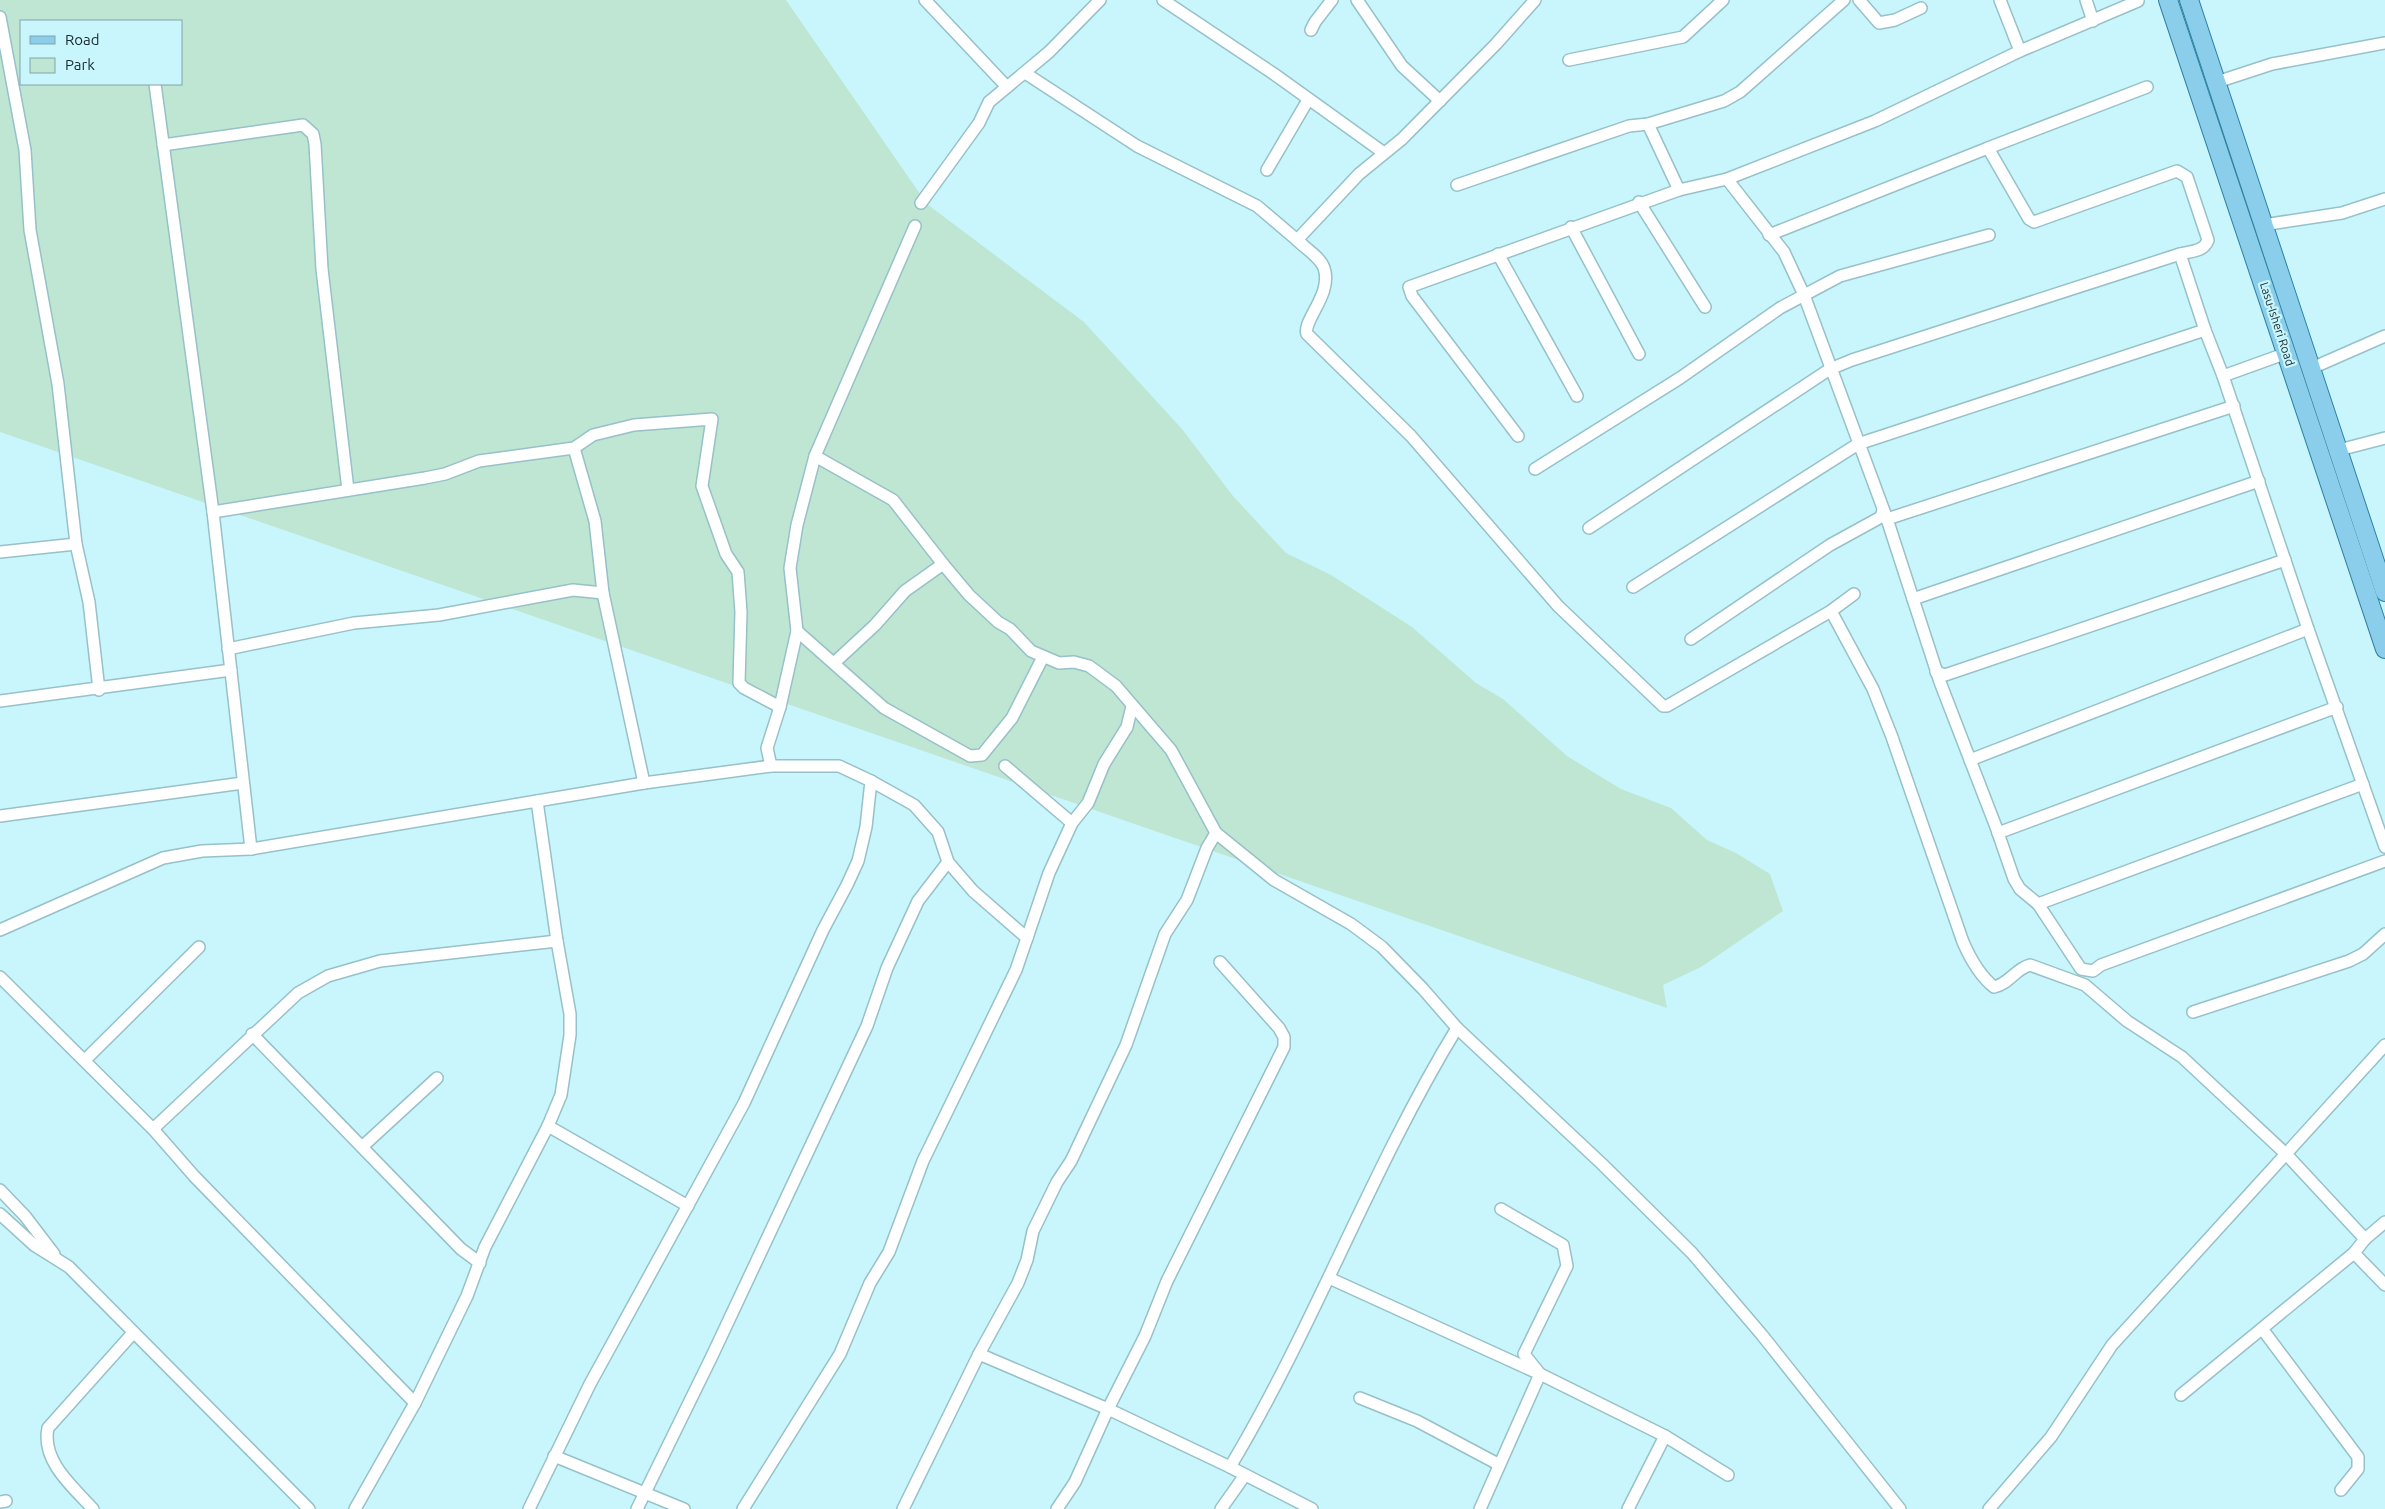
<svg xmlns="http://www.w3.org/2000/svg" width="2385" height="1509" font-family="Ubuntu,sans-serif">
<rect width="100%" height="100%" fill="#c9f6fd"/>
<path fill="#bfe6d2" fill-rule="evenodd" d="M0 0H786L927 204 1084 322 1182 429 1233 496 1286 553 1331 575 1412 627 1476 683 1503 699 1567 756 1621 789 1671 808 1707 840 1736 853 1770 874 1783 911 1701 967 1663 985 1667 1008 0 432ZM21 21H181V84H21Z"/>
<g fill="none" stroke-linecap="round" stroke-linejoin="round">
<g stroke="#96c1c8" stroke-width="14">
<g id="street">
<polyline points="925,0 1007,87"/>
<polyline points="1163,0 1274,74 1384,153"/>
<polyline points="1357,0 1402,66 1440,101"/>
<polyline points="1859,0 1879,23 1895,20 1921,8"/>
<polyline points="2000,0 2020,51"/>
<polyline points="2086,0 2093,21"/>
<polyline points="2138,1 2020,51 1875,121 1727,179 1784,252 1804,295 1887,519 1940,682 1996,827 2014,879 2020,889 2038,904 2081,969 2093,971 2101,965 2385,861"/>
<polyline points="0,17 25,150 30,230 58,384 76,544 89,602 99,690"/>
<polyline points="1311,30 1315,22 1332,0"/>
<polyline points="1569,60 1683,37 1723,0"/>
<polyline points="1025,73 1137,146 1257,206 1297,240 1359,174 1402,139 1496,44 1535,0"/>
<polyline points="2217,82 2272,64 2385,43"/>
<polyline points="155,84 213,512 251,849"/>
<polyline points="1648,124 1679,190 1727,179"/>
<polyline points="163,145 303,125 313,134 315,144 322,269 348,490"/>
<polyline points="1988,148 2147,87"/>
<polyline points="1267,170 1308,100"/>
<polyline points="1457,185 1629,126 1648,124 1724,101 1740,92 1844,0"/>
<polyline points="1639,202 1705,307"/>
<polyline points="921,203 979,123 989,102 1049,52 1100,0"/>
<polyline points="2263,225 2342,213 2385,199"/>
<polyline points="1571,227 1639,354"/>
<path d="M1769 235 1988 148 2029 219 2034 222 2177 171 2187 177 2208 240C2204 252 2191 251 2180 254L2205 330"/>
<path d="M1297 240C1304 247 1321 258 1324 268 1333 294 1302 321 1307 334L1411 436 1558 606 1663 706H1667L1831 611 1854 594"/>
<polyline points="1498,254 1577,396"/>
<polyline points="2287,353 2223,376 2308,629 2385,847"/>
<polyline points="2312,368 2385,336"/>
<polyline points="1518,436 1412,296 1409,287 1679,190"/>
<polyline points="574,448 595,521 603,593 644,783"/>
<polyline points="2339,450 2385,438"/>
<polyline points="815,456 893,500 943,564"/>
<polyline points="1535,469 1680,378 1780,308 1840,276 1989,235"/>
<polyline points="213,512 425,478 445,474 479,461 574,448 593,435 634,425 712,419 702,486 726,554 738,572 741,612 739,683 744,688 780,707"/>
<polyline points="1887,519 2234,406"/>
<polyline points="1589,528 1830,369 1852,360 2180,254"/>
<polyline points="0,552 76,544"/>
<polyline points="1633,587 1858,444 2205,330 2223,376"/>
<polyline points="1913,599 2259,481"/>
<path d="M1831 611 1873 689 1892 737 1963 942C1970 958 1980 976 1994 987 2009 984 2015 969 2030 965L2085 985 2127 1021 2182 1057 2287 1155 2365 1239 2385 1222"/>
<polyline points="797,631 884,708 970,756 982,755 1012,718 1043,657"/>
<polyline points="1691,639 1830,545 1881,517 1883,510"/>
<polyline points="228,649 354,623 439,615 573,590 603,593"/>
<polyline points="834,663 875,625 905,591 943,564 969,595 998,622 1010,629 1031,651 1059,663 1074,662 1089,666 1116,686 1171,750 1216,833 1207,848 1187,900 1165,934 1126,1045 1071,1161 1057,1182 1033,1231 1027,1260 1018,1283 979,1354 903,1509"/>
<polyline points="1936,672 1945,675 2285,560"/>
<polyline points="0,701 231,670"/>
<polyline points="1970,760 2308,629"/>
<polyline points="1005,766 1072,823"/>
<polyline points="0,816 243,783"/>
<polyline points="1216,833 1274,880 1351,924 1382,947 1423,989 1457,1028 1602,1164 1692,1253 1762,1335 1900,1509"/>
<polyline points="1998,833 2337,707"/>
<polyline points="2038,904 2363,784"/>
<polyline points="0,930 163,858 202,851 251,849 644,783 771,766"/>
<polyline points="1027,938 1049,873 1072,823 1088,803 1104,764 1127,727 1132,706"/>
<polyline points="0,977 153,1129 194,1176 415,1403"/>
<polyline points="2193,1012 2349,961 2363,954 2385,934"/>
<polyline points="252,1034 461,1249 480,1263"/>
<polyline points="85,1060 199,947"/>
<polyline points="548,1126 688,1206"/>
<polyline points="153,1129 298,993 328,976 380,961 557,941"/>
<polyline points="363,1146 437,1078"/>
<polyline points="0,1190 25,1216 54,1254"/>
<polyline points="0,1214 34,1245 69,1267 309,1509"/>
<polyline points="2365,1239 2354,1253 2385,1285"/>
<polyline points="1329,1278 1540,1374 1665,1436 1728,1475"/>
<polyline points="2263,1330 2358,1457 2358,1469 2341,1490"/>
<polyline points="979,1354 1108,1409 1230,1467 1312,1509"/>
<polyline points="2181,1395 2354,1253"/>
<polyline points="1360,1398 1417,1421 1498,1464"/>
<polyline points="554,1456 684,1509"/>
<path d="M1230 1467C1315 1325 1371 1169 1457 1028"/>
<polyline points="0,1502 6,1501"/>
<path d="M93 1509C73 1487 41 1461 48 1428L133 1333"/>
<polyline points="355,1509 415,1403 467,1296 485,1247 548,1126 561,1095 570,1035 570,1014 557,941 537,801"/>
<polyline points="529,1509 590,1384 744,1103 823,930 847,885 858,861 866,827 871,781 839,766 771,766 767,748 780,707 797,631 790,568 797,525 815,456 915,226"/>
<polyline points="637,1509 712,1356 867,1026 887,968 918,901 948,862"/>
<polyline points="743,1509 840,1354 870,1283 889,1252 923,1161 1016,970 1027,938 973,891 948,862 938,832 914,805 871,781"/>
<polyline points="1057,1509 1075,1482 1108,1409 1145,1336 1167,1281 1284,1047 1284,1037 1279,1028 1220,962"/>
<polyline points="1221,1509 1245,1475"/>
<polyline points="1480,1509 1540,1374 1524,1354 1567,1266 1563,1245 1501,1209"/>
<polyline points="1628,1509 1665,1436"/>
<polyline points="1989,1509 2051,1437 2112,1345 2385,1045"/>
</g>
</g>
<g stroke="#2f7fa1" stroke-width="20">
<g id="primary">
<polyline points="2168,0 2385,649"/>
<polyline points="2189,0 2385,592"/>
</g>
</g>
<use href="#street" stroke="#fff" stroke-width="11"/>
<use href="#primary" stroke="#8aceec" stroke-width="18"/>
</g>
<g text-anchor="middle" stroke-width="4.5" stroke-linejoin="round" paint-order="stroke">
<g font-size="12" fill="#18292c" stroke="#c9f6fd">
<text transform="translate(2277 324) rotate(72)" y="4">Lasu-Isheri Road</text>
</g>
</g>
<rect x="20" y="20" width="162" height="65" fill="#c9f6fd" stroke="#82a4a9"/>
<rect x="30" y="36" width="25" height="8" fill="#8aceec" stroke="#82a4a9"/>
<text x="65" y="45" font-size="15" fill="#18292c">Road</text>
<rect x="30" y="58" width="25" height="15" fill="#bfe6d2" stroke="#82a4a9"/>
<text x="65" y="70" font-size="15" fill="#18292c">Park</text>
</svg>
